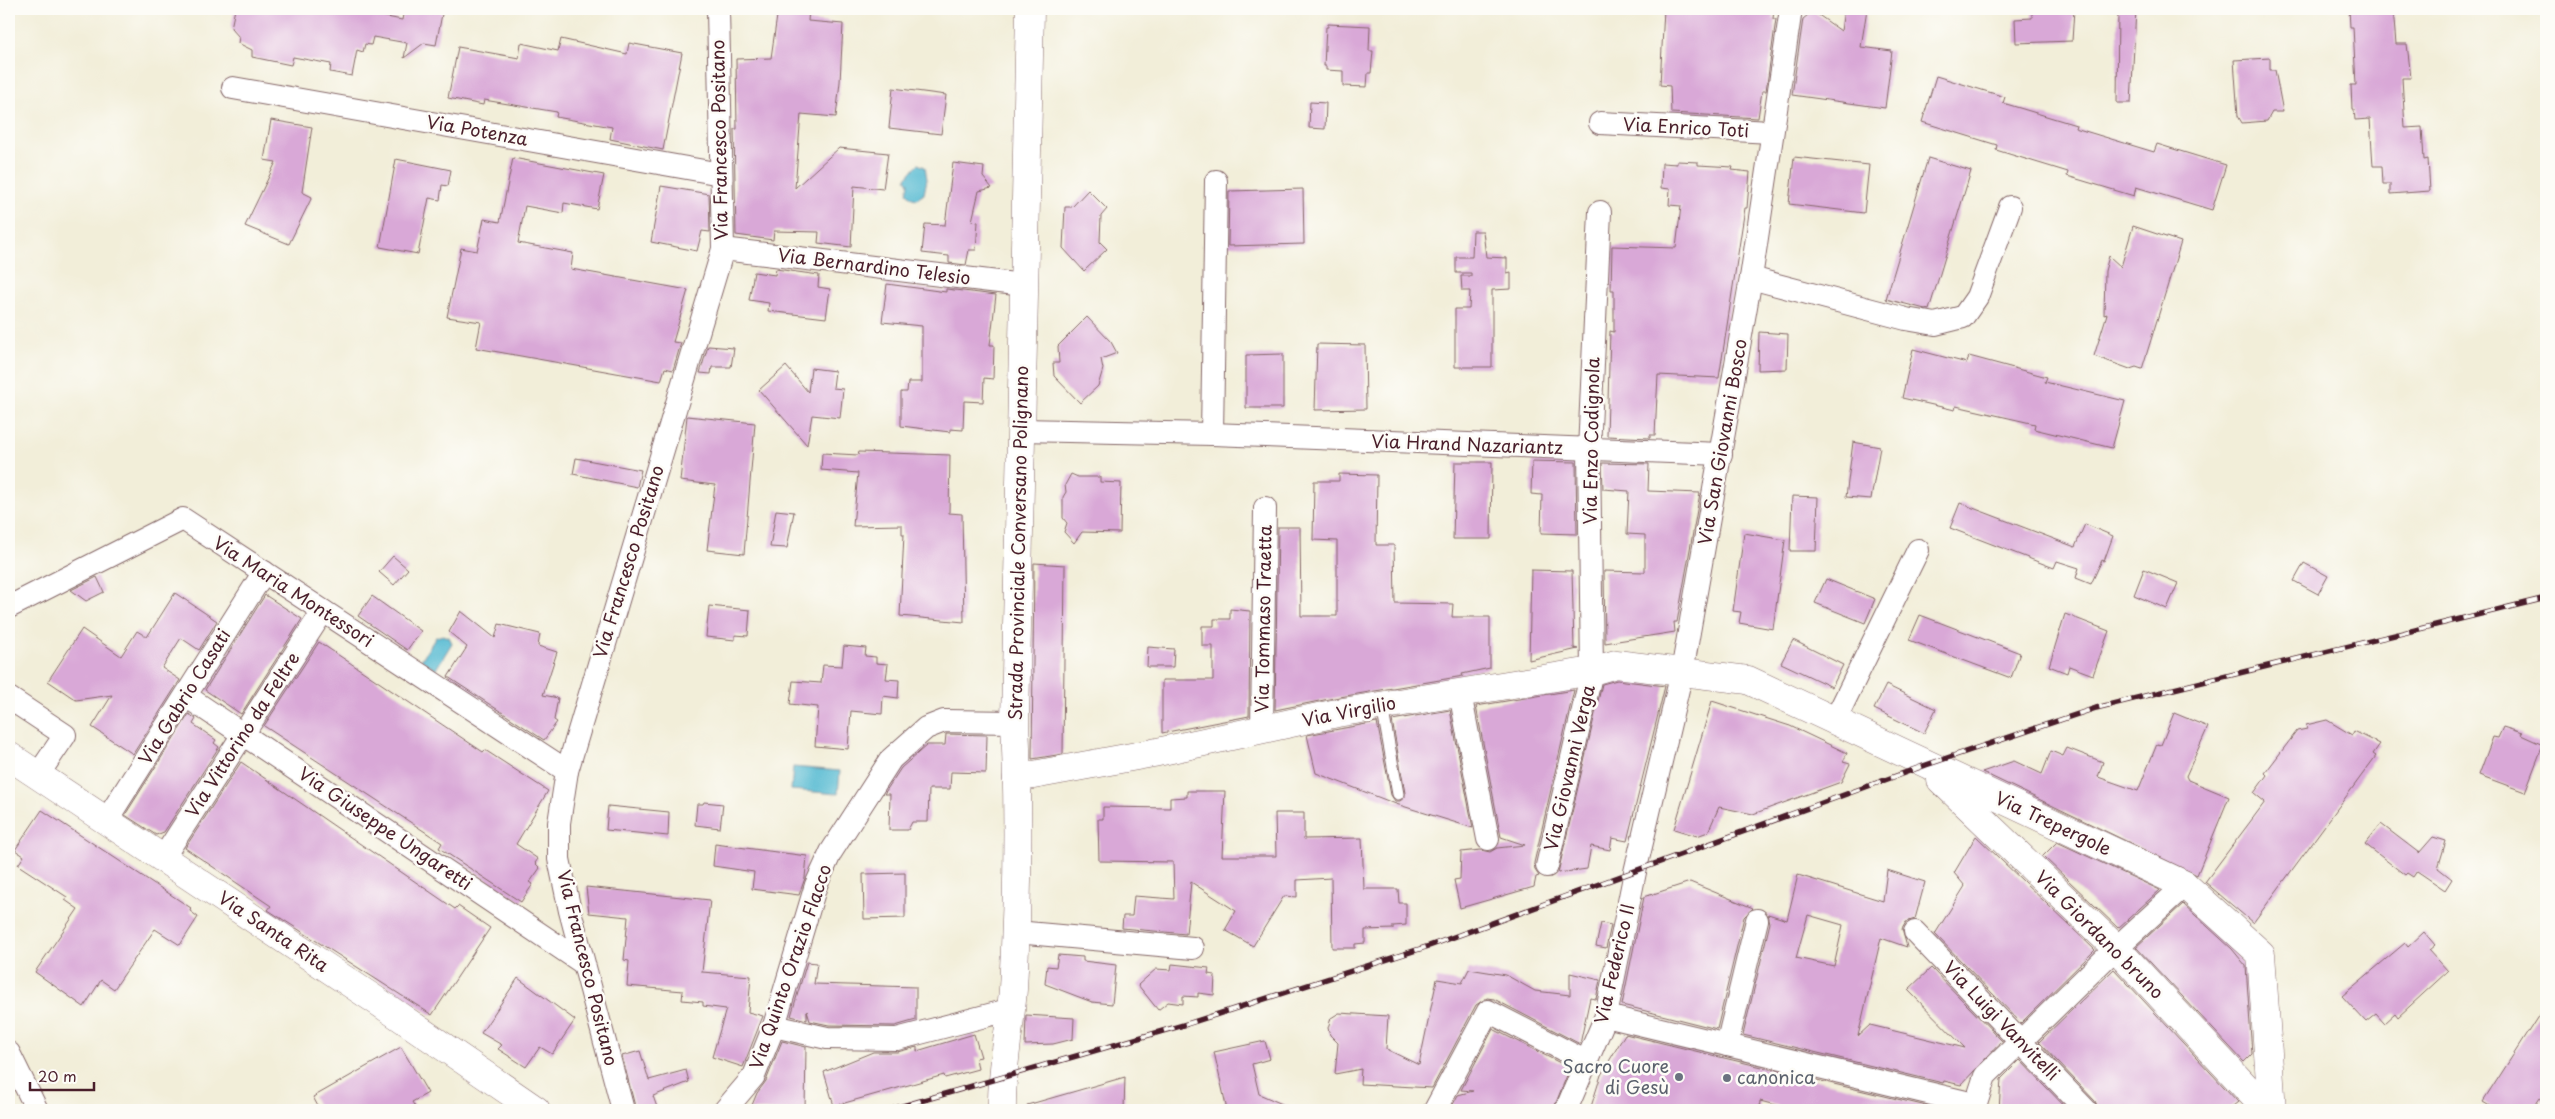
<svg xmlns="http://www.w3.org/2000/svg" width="2555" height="1119" font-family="'Playpen Sans',sans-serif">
<rect width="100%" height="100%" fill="#fdfcf7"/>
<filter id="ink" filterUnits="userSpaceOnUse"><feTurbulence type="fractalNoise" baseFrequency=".02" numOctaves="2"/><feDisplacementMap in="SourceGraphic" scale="10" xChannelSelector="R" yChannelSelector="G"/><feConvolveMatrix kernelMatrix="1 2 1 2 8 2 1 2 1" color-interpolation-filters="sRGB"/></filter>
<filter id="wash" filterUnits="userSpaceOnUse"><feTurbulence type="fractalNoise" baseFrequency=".0096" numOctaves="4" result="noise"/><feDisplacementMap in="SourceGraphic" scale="20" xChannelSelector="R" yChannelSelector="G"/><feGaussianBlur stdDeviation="1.12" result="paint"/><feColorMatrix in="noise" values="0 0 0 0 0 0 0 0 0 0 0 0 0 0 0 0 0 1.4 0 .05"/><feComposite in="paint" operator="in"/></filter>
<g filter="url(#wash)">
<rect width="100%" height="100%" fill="#f2eed9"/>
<g fill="#54bad2" stroke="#4f6c7e">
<polygon points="918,164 925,167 927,179 924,194 917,199 912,198 907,193 909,183 906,178"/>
<polygon points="443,635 449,637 452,643 436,669 421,660 436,637"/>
<polygon points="793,767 840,771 838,794 791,790"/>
</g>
<g id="blocks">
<g fill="#d9a8d7" fill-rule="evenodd">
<polygon points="235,9 346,9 402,20 404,9 443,9 436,45 424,43 404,58 407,43 373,37 371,45 365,44 363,52 357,50 352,76 330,72 331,64 293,57 291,65 252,57 252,50 238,43 239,37 231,28"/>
<polygon points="778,9 809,9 808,21 843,24 840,82 836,117 801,114 795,188 839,148 888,153 883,189 854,186 851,247 818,243 819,232 774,231 773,240 736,235 734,129 737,129 736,59 771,58"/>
<polygon points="1664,9 1774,9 1773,19 1776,19 1766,91 1762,91 1758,118 1671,113 1670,86 1660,85"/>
<polygon points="1844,9 1867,9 1861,47 1892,51 1885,108 1792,95 1803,19 1813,11 1841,31"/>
<polygon points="2032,9 2074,9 2072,41 2016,43 2015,19 2032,18"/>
<polygon points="2118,9 2136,9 2131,103 2117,103"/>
<polygon points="2349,9 2393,9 2396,44 2407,44 2411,78 2402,78 2405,128 2422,127 2424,160 2428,159 2430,191 2390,194 2390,184 2383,184 2382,166 2373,166 2370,119 2355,120 2354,109 2352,109 2351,85 2356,85 2353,27 2350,27"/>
<polygon points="1328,24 1370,26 1369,51 1373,51 1371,73 1368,73 1367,87 1343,86 1343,71 1326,70 1326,66 1324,66 1326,27 1328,27"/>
<polygon points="561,39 627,54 629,43 682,53 663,150 610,139 612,127 556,117 557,112 484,100 483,105 448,98 458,47 519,58 521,43 558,51"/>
<polygon points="2270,58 2270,70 2275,70 2283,112 2272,112 2267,121 2242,123 2238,116 2234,60"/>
<polygon points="1936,76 2005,97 2003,103 2076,125 2075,128 2154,152 2157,144 2226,165 2212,210 2136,187 2134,196 2067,176 2068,172 1996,150 1997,145 1922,122"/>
<polygon points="893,88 946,95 941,134 889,128"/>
<polygon points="1310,102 1326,103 1325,129 1309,128"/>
<polygon points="271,120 312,127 302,192 312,197 289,244 245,226 276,162 264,160"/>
<polygon points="1794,157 1869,165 1864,213 1789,204"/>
<polygon points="513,158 604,175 597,209 564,203 563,213 525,206 518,243 573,253 571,269 688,290 673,342 681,343 673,370 665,368 661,381 476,348 481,322 447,317 461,248 477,251 484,219 500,222"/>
<polygon points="1928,158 1971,171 1929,310 1886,299"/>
<polygon points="396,159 451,170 448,186 442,185 440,200 429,198 418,254 380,247"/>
<polygon points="1677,161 1698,162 1698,165 1733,167 1732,170 1750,172 1747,208 1745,208 1719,378 1658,375 1655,435 1650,435 1650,438 1607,436 1610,331 1614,332 1614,290 1611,290 1612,246 1676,248 1681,206 1669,205 1670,189 1661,188 1662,163 1677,164"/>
<polygon points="953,163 984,167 983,177 992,188 979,191 972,221 978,222 976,250 969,250 966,265 949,263 949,256 922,253 925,224 945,225"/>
<polygon points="661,186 709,194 710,232 702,231 697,251 651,242"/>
<polygon points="1303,189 1304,244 1228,246 1229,191"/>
<polygon points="1088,190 1107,209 1101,216 1100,242 1107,249 1084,271 1063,248 1065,207 1072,207"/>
<polygon points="2133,226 2181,242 2142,369 2136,367 2130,369 2094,356 2107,314 2104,315 2105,271 2109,256 2121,267"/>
<polygon points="1473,231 1483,231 1486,257 1507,258 1507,273 1511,272 1511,289 1492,290 1492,367 1455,367 1455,309 1469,309 1470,291 1462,291 1461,276 1471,276 1471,273 1456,273 1456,257 1472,257"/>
<polygon points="776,269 819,275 818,287 830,289 826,318 768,311 769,303 749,300 754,272 775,275"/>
<polygon points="887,284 946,292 946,289 996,295 990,345 994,345 993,379 984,378 983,402 964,401 963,430 950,429 950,432 901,426 901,392 907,392 908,382 922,382 922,326 882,322"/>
<polygon points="1087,317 1111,342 1117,353 1101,359 1103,369 1098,386 1080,403 1054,376 1053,363 1059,363 1058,346"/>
<polygon points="1759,332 1788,334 1787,369 1758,370"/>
<polygon points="1317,344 1365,345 1366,409 1315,410"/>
<polygon points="708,346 734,348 731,367 712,367 711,374 700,373"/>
<polygon points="1913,349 1967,363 1969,356 2047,377 2045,382 2125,401 2112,448 2034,429 2035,424 1956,406 1955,410 1902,398"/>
<polygon points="1283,354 1283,408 1246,408 1246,355"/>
<polygon points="786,366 808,392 811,368 835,371 833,388 843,389 840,418 812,415 807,445 759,390"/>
<polygon points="687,416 755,423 744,554 707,550 715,485 680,481"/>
<polygon points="1853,442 1880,447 1871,499 1846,497"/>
<polygon points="859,452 950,455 949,513 962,514 964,622 900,616 904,534 902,534 902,525 853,526 858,473 821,470 822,453 858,455"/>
<polygon points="576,458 641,470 637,487 573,474"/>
<polygon points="1532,461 1576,462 1577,534 1541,533 1542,495 1531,494"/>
<polygon points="1455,462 1492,462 1491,539 1453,539"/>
<polygon points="1602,463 1649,464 1648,491 1700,493 1677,622 1674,622 1675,632 1605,643 1604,571 1645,572 1645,535 1627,534 1629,491 1603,489"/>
<polygon points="1071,474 1078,477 1100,477 1100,482 1121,483 1120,533 1082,532 1074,543 1064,532 1067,523 1063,518 1063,497 1066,492 1065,485"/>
<polygon points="1339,474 1377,475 1376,545 1394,545 1395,603 1453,604 1452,617 1490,617 1490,668 1462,674 1463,676 1334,698 1275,710 1278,527 1300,527 1301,616 1337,616 1337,541 1313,540 1314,481 1339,481"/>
<polygon points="1792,496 1818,497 1816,551 1790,551"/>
<polygon points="1960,503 2075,547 2085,524 2113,536 2104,561 2102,560 2091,584 2076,578 2079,568 2057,561 2054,568 1950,528"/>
<polygon points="776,510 794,512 787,548 770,547"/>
<polygon points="1744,533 1785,540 1773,629 1739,623 1741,612 1733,611"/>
<polygon points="393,556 408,569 394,585 379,572"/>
<polygon points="1034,563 1065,565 1063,754 1032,759"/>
<polygon points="2304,563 2328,576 2318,594 2294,581"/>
<polygon points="2144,569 2178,583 2167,609 2134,595"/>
<polygon points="1531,570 1572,571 1574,648 1578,649 1529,660"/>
<polygon points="97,577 104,592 86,601 71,590"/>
<polygon points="1826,579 1875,599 1865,623 1815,603"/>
<polygon points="175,593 217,621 199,650 181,638 162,668 180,680 133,754 92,727 112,695 76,700 48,681 82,629 121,656 137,631 147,637"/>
<polygon points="265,595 302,619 241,714 205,690"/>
<polygon points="372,596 421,631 407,650 358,616"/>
<polygon points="709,606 750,610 748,636 735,635 735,640 706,637"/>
<polygon points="1230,609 1250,611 1249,716 1162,733 1162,680 1213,680 1213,646 1202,646 1202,626 1214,626 1214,619 1230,619"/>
<polygon points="461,611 495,638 499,624 540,634 538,646 557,652 543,695 558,698 554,720 557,722 544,740 448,677 467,647 449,632"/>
<polygon points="2065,614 2109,631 2093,675 2069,666 2067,673 2049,666"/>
<polygon points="1920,615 2020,653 2011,678 1909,640"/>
<polygon points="1793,640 1843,665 1832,687 1781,663"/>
<polygon points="319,642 483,752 485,750 548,791 516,844 538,859 535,863 540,868 530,882 533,884 521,902 439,848 442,843 264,726"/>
<polygon points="844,646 866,648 865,656 876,657 876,663 888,664 886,679 899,680 898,698 883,696 882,714 851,711 848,749 815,746 818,707 790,704 793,681 821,683 823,665 842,666"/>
<polygon points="1148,647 1174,649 1173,667 1147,667"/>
<polygon points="1617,680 1665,686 1627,841 1612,838 1610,850 1591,846 1587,869 1558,873 1602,684"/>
<polygon points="1886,685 1936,709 1924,733 1874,709"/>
<polygon points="1574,690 1534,863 1535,870 1539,876 1536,877 1534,887 1460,908 1454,880 1460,879 1461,852 1481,850 1490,852 1497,848 1525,845 1501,837 1476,706"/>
<polygon points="1712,701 1790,726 1847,753 1843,762 1850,764 1841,782 1753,814 1719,807 1708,832 1697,836 1674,829"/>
<polygon points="1450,710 1473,828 1396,804 1316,773 1307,735 1377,722 1391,795 1395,801 1400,801 1405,797 1405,793 1392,720"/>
<polygon points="2174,713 2208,727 2186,776 2188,780 2229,797 2197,875 1982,772 2014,761 2042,774 2051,751 2063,756 2067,748 2103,762 2098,777 2138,791 2157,744 2161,745"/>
<polygon points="189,714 196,719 193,724 216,740 214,743 219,747 164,832 156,835 125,815"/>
<polygon points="2327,720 2352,735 2354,731 2380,744 2373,754 2376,756 2253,923 2205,882 2265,802 2254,793 2267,775 2265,773 2297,731 2307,729 2306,725"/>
<polygon points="2503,727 2522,733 2521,735 2543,745 2525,792 2479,775 2493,737 2498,738"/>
<polygon points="946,734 987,735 986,773 951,772 950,789 929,789 928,822 912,822 908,830 889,830 890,794 884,794 901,768 927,745 945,745"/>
<polygon points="241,762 455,909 458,906 490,928 432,1015 268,910 271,906 185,848"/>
<polygon points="1187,791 1225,791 1222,856 1276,856 1275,813 1304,813 1304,839 1362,838 1364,889 1398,889 1399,903 1406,903 1406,925 1393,926 1393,929 1365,930 1365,943 1355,944 1355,948 1332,948 1331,878 1297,880 1297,897 1284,896 1253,946 1225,930 1236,911 1191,882 1186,934 1122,928 1123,916 1132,916 1134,896 1174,899 1173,862 1099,861 1098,819 1103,819 1103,807 1170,808 1170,798 1187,797"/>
<polygon points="704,802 723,804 720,828 695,825 697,804 703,804"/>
<polygon points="608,806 669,812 668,836 606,830"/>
<polygon points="42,810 191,908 190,911 198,917 180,945 155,929 114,989 101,980 84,1007 35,972 78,909 65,900 67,897 18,865 24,856 15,850"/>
<polygon points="2381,824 2419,853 2433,837 2446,841 2438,868 2452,879 2445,890 2417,871 2413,877 2407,873 2405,875 2365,844"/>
<polygon points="1976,836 2095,950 2021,1023 1935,934 1965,886 1954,873"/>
<polygon points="2057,842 2160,890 2118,928 2043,856"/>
<polygon points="715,844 807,856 805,878 799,895 752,889 754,872 713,866"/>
<path d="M1887 870 1925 882 1915 919 1906 922 1902 929 1907 947 1881 938 1858 1036 1870 1025 1965 1048 1908 990 1931 968 2002 1041 1961 1085 1944 1081 1943 1083 1743 1035 1770 923 1768 914 1787 920 1798 875 1883 901ZM1808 915 1843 925 1834 966 1796 958Z"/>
<polygon points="905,873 905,918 864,919 863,874"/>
<polygon points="1690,882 1753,908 1744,917 1717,1029 1622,1005 1644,897"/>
<polygon points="586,887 710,900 702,972 751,976 748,1012 763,1016 743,1067 712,1057 726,1009 703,1006 703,1002 682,1000 683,991 627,986 629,961 624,960 628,917 589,913"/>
<polygon points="2183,904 2232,949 2246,966 2252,1054 2244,1062 2136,947"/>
<polygon points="1601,923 1611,925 1606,948 1596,946"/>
<polygon points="2424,932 2435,945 2429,950 2448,971 2398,1017 2395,1013 2384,1023 2376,1014 2366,1022 2342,996 2405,943 2408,947"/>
<polygon points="1058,955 1083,957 1083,961 1116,965 1112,1004 1092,1002 1045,984 1047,966 1056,967"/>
<polygon points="807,962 817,963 814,984 916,987 916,1020 895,1026 829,1025 810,1021 807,1011 807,1020 791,1016"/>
<polygon points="1172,964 1209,968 1208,974 1215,975 1214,995 1198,993 1198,997 1183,996 1183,1004 1168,1002 1158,1010 1138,985 1156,969 1171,970"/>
<polygon points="1469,969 1506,975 1535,991 1570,995 1570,973 1600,980 1596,999 1590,998 1580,1044 1494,999 1487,998 1476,1005 1432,1088 1360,1084 1361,1069 1335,1074 1338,1043 1330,1035 1328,1028 1331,1018 1339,1013 1388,1016 1386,1049 1419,1065 1437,979 1462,983"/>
<polygon points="2114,969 2238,1102 2228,1110 2099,1110 2095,1101 2039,1042"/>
<polygon points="518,978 575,1020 552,1054 540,1047 526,1067 498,1049 502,1045 481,1033"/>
<polygon points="2546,1004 2546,1102 2540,1098 2532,1110 2496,1110 2483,1102"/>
<polygon points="1026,1015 1074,1018 1073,1039 1053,1044 1025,1045"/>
<polygon points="1493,1029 1570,1068 1553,1110 1450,1110 1458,1095 1473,1091 1461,1090"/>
<polygon points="974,1034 981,1057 976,1058 978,1069 945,1078 944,1075 834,1106 824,1072 873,1052 897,1052 917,1047 917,1051"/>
<polygon points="1625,1034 1724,1058 1935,1108 1935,1110 1795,1110 1760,1101 1759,1110 1590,1110 1601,1075"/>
<polygon points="782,1041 806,1047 805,1110 750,1110 757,1093 766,1081"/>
<polygon points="1265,1041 1270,1059 1252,1064 1259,1094 1296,1110 1227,1110 1214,1052"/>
<polygon points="401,1047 428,1093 412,1102 417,1110 320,1110 313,1097"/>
<polygon points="640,1051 649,1080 686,1070 689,1082 653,1096 658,1110 636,1110 622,1056"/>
<polygon points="2020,1060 2068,1110 1999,1110 2001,1079"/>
<polygon points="1125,1077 1124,1110 1027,1110 1027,1105"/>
</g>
</g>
</g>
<g filter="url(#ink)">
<use href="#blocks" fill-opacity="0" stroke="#856768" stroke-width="1"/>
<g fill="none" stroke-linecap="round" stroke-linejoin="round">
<g stroke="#856768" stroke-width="13">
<polyline id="service" points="1382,706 1398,794"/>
</g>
<g stroke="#856768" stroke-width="24">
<g id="minor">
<polyline points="233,88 721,174"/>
<polyline points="1600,123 1771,132"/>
<polyline points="723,249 1024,285"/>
<polyline points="1751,278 1906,319 1935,324 1963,317 1977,297 2010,207"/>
<polyline points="1021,430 1212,434 1721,454"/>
<polyline points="1212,434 1216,181"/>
<polyline points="9,607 183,519 567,771"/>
<polyline points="1460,693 1488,839"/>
<polyline points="186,696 583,963"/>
<polyline points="9,698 65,735 38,775"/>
<polyline points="1834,722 1918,550"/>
<polyline points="1262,729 1265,508"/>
<polyline points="106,821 264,572"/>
<polyline points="163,858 323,611"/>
<polyline points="1547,866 1592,671 1589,450 1600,212"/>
<polyline points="1016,932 1193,948"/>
<polyline points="1915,932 2086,1110"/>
<polyline points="1606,1016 1974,1104"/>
<polyline points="774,1026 827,1038 897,1039 1012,1009"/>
<polyline points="1727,1045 1757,920"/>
<polyline points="9,1053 37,1110"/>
<polyline points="623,1110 570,911 559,859 559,823 567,771 723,249 718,9"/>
<polyline points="725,1110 754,1076 774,1026 816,885 831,852 891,759 926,728 944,721 1015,722"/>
<polyline points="1435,1110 1488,1011 1587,1062"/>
<polyline points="1566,1110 1606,1016 1635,872 1682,672 1751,278 1791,9"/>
<polyline points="1974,1110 1985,1076 2116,948 2185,885"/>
</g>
</g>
<g stroke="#856768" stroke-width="29">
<g id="tertiary">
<polyline points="9,756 377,1001 536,1110"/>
<polyline points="1017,778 1153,753 1337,713 1592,671 1616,664 1748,680 2185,885 2261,954 2272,1110"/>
<polyline points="1941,780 2116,948 2267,1110"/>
</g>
</g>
<g stroke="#856768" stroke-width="29">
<path id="secondary" d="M1002 1110C1001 1069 1010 1030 1013 989 1018 900 1019 811 1015 722L1030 9"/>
</g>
<use href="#service" stroke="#fff" stroke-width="11"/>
<use href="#minor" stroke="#fff" stroke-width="22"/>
<use href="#tertiary" stroke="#fff" stroke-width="28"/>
<use href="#secondary" stroke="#fff" stroke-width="28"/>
<g stroke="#4a1f2b" stroke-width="5.5">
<polyline id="rail" points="889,1110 1187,1024 1429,946 1926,765 2096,708 2546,598"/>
</g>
<use href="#rail" stroke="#fdfcf7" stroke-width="4" stroke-dasharray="11" stroke-linecap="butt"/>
</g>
</g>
<g fill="#6b7280" stroke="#fdfcf7" stroke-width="2">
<circle cx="1679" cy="1077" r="5"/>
<circle cx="1727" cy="1078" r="5"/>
</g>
<g text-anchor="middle" stroke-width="5" stroke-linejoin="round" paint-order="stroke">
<g font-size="18" fill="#4a1f2b" stroke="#fdfcf7">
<text transform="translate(1686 128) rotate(3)" y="6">Via Enrico Toti</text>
<text transform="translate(477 131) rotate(10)" y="6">Via Potenza</text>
<text transform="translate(720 140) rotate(-91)" y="6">Via Francesco Positano</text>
<text transform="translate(874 267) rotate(7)" y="6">Via Bernardino Telesio</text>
<text transform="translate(1592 441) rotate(-89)" y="6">Via Enzo Codignola</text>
<text transform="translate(1723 442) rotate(-80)" y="6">Via San Giovanni Bosco</text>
<text transform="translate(1467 445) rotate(2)" y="6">Via Hrand Nazariantz</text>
<text transform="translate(1019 543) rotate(-89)" y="6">Strada Provinciale Conversano Polignano</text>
<text transform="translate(629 562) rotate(-73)" y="6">Via Francesco Positano</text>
<text transform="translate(293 592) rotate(33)" y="6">Via Maria Montessori</text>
<text transform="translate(1264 619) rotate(-89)" y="6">Via Tommaso Traetta</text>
<text transform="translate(185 697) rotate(-58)" y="6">Via Gabrio Casati</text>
<text transform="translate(1349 712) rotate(-11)" y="6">Via Virgilio</text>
<text transform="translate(243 735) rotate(-57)" y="6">Via Vittorino da Feltre</text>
<text transform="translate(1570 768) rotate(-77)" y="6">Via Giovanni Verga</text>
<text transform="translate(2053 824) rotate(25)" y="6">Via Trepergole</text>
<text transform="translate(385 829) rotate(34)" y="6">Via Giuseppe Ungaretti</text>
<text transform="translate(273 932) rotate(34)" y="6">Via Santa Rita</text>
<text transform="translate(2099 935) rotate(45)" y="6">Via Giordano bruno</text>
<text transform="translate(1615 964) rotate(-77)" y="6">Via Federico II</text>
<text transform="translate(791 967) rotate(-71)" y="6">Via Quinto Orazio Flacco</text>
<text transform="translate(587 968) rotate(76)" y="6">Via Francesco Positano</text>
<text transform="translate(2001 1021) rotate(46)" y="6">Via Luigi Vanvitelli</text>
</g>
<g font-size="18" fill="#5b616d" stroke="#fdfcf7" text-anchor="end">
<text x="1669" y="1073">Sacro Cuore<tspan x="1669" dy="21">di Gesù</tspan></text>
<text x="1737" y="1084" text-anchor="start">canonica</text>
</g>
</g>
<rect width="2555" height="1119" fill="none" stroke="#fdfcf7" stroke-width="30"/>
<path d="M30 1082v8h64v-8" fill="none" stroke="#4a1f2b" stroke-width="2.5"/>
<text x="38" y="1082" font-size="15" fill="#4a1f2b" stroke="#fdfcf7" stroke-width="4" paint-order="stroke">20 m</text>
</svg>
